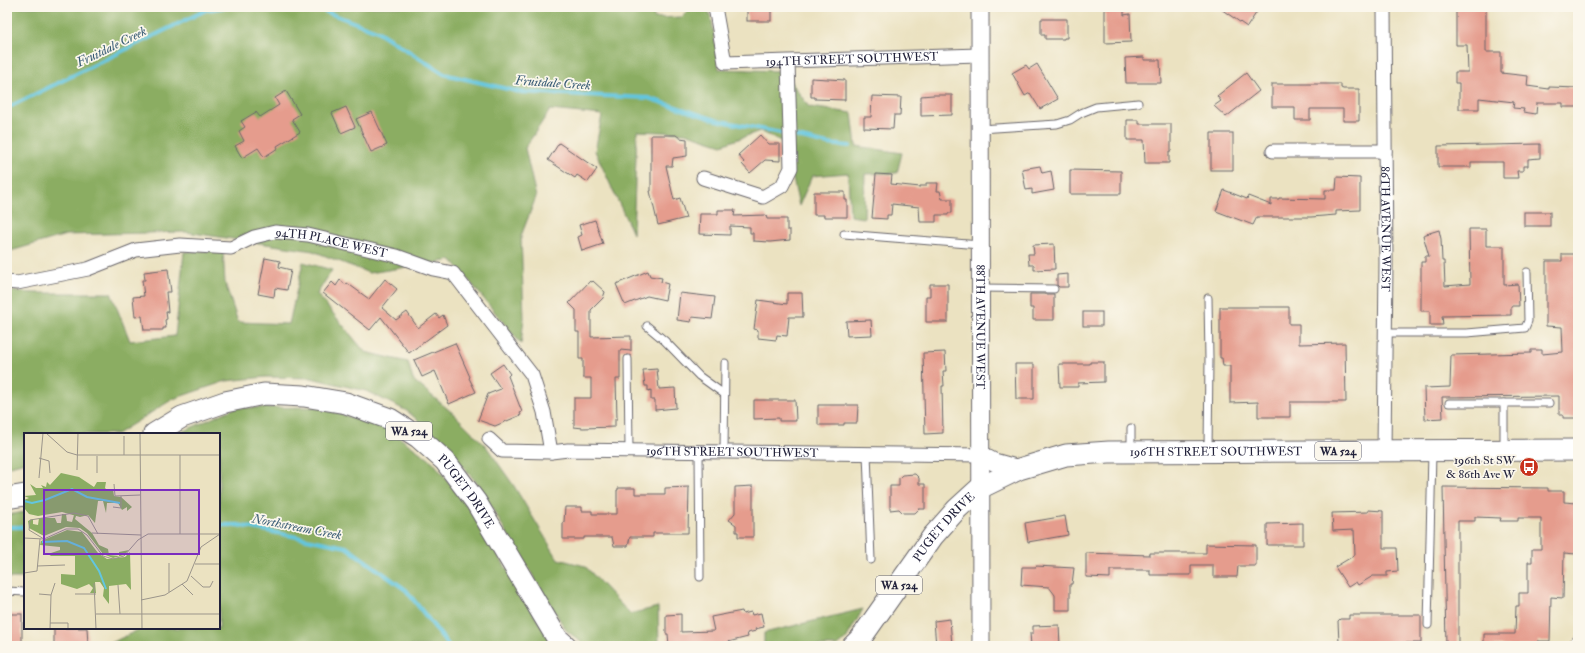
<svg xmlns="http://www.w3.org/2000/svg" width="1585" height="653" font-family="'IM FELL Double Pica',serif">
<rect width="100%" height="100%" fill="#fbf7ec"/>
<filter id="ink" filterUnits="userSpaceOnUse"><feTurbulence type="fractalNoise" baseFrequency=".025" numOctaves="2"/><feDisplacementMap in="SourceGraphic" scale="8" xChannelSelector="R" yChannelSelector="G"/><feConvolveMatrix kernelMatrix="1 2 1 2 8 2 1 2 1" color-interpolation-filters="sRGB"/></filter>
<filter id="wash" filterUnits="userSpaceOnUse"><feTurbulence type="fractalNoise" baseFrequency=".012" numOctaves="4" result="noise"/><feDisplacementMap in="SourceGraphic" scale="16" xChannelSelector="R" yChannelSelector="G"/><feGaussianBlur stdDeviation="0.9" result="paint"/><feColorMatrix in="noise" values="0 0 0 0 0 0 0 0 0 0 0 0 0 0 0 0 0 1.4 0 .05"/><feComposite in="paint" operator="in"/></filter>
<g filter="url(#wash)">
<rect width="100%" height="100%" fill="#ebe2c1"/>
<g fill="#8bad62" stroke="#56684e">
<polygon points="7,7 653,7 654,18 682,17 692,7 707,7 712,21 719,69 783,71 809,107 852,113 856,146 902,153 897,173 865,174 864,218 850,216 848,173 812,176 799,206 785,143 760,131 722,145 685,133 637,131 633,234 595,151 602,115 550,110 525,148 536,197 521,236 524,318 521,344 452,260 369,273 313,251 186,232 66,235 7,252"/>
<polygon points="223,250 225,283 238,322 289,324 303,262 332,270 317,294 365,352 408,362 413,380 455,415 486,446 514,486 558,559 585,566 630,614 658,607 659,646 586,646 566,630 476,482 443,442 407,411 366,391 311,378 266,377 226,381 173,399 117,434 25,434 25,462 7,467 7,291 35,293 111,293 130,341 175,336 184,252"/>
<polygon points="316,407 385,427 433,462 473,513 553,646 105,646 142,628 219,628 219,434 177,434 235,408"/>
<polygon points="25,512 25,578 7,578 7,515"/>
<polygon points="863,609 846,639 838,646 764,646 764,633"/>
</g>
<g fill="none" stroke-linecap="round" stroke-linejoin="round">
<g stroke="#62c6e0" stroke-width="4">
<polyline points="313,7 377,31 444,74 520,92 648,98 716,120 781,133"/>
<polyline points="7,108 206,10 225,7"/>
<polyline points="797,137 828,144 850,146"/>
<polyline points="219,525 238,525 346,547 406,590 449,646"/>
<polyline points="7,527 25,527"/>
</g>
</g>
<g id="blocks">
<g fill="#e59c8d">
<rect x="747" y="7" width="24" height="14"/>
<polygon points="1105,7 1124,7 1124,15 1130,14 1131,42 1105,43"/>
<polygon points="1218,7 1260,7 1247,27"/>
<polygon points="1456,7 1486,7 1486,52 1501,52 1501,73 1528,76 1527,86 1549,89 1549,87 1578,88 1578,107 1563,107 1563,103 1537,103 1536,114 1523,112 1524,109 1513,108 1514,102 1479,98 1479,109 1459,109 1459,83 1455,83 1455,72 1468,72 1467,45 1456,45"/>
<polygon points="1041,19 1067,19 1067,38 1064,38 1064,39 1045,39 1045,35 1041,35"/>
<polygon points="1144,57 1144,60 1160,60 1161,83 1126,83 1125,58"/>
<polygon points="1037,64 1058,99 1040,109 1030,93 1025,96 1012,73 1026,65 1029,69"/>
<polygon points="1246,73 1259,91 1226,117 1214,106 1221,101 1217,96"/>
<polygon points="811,78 845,80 845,100 815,99 815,97 811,97"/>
<polygon points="1272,84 1341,84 1341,88 1343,89 1359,89 1359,121 1343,121 1343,109 1310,109 1310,120 1295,120 1295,107 1272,107"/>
<polygon points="286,91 300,114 292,119 300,132 277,146 278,148 264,157 258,148 242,158 235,146 244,141 239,131 245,127 241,121 256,112 260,117 279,105 275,98"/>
<polygon points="933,95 952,95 952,115 921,116 921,96"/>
<polygon points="872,96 901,97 900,115 894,115 893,129 864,128 864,117 871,117"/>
<polygon points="346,107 355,127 341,133 332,113"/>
<polygon points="372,112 387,145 371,152 356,119"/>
<polygon points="1127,120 1139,120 1139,124 1171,124 1171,151 1169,151 1169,163 1145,163 1144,140 1127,140"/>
<rect x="1211" y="133" width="22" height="37"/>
<polygon points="651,135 676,135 680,138 687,139 687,156 673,158 672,166 666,166 674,200 680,198 686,218 658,225 650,191 651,191"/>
<polygon points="760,135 768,144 780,144 780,161 765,160 750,173 742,164 744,162 738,155"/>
<polygon points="559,143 597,169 588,182 577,175 575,178 548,160"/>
<polygon points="1540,144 1540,158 1528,159 1528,166 1523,166 1523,171 1517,171 1518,178 1503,178 1503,162 1471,162 1471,167 1438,167 1438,146"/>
<polygon points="1040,166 1042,173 1051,171 1054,190 1032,194 1032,189 1026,190 1022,169"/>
<polygon points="1070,170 1121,171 1121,194 1070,194"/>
<polygon points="876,174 892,175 891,184 920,187 920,186 926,186 926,183 938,183 937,191 940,191 942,199 952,199 952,213 948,213 948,215 936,215 936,222 920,222 919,207 892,204 891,215 887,215 887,219 872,218"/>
<polygon points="1337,177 1360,178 1360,210 1336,211 1336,215 1311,217 1257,217 1253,225 1216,211 1224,190 1247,199 1248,196 1271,205 1271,199 1279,199 1279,198 1325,199 1325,190 1336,190"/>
<polygon points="814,192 845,192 845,200 847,200 847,217 824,217 824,215 814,215"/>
<polygon points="718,210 735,210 734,216 766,215 767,219 787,219 787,230 790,230 790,240 770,242 753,241 753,233 750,233 750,227 730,226 730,235 699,234 700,214 718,214"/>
<rect x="1524" y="212" width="26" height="14"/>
<polygon points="595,220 603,244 582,251 578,237 582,235 579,225"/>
<polygon points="1469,229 1486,229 1486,246 1504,246 1504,285 1518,284 1519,306 1511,306 1511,315 1442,316 1443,325 1430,325 1430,311 1421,311 1421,262 1425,262 1425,256 1429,256 1423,235 1439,230 1441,239 1442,261 1444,261 1445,286 1470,284"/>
<polygon points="1054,244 1055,269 1034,270 1034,265 1029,265 1028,254 1034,254 1033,245"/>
<polygon points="1562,254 1578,254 1578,418 1563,418 1563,415 1559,415 1559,396 1442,397 1443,418 1425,419 1424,388 1450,387 1451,355 1531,353 1531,350 1542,350 1542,354 1563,352 1562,327 1546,326 1546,261 1562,261"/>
<polygon points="265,258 280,261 279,267 291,270 287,290 275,288 274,297 258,294"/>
<polygon points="168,269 171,292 166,292 168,312 166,312 167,319 165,320 166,328 163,328 163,330 144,330 142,316 135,317 133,297 144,296 142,280 145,280 144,272"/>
<polygon points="648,271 650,276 662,278 661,282 668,284 665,300 647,296 625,305 616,284"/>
<polygon points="1068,274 1068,287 1059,287 1057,285 1057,275"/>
<polygon points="385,279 397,289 382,308 396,320 407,312 418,328 436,314 439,318 443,315 447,325 409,353 381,317 370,330 323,293 332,282 336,286 340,280 346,285 347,283 369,299"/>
<polygon points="590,281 592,282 593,281 605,292 603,298 591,310 591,337 631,336 631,351 620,350 620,379 616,379 617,419 615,419 615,427 583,428 574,427 574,398 591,398 591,378 583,378 583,359 579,359 579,332 576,332 576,310 569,303"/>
<polygon points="930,284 948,284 948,322 926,322 926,296 930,296"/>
<polygon points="680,293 715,297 712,319 692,317 691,322 677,320"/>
<polygon points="787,293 802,293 803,317 789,317 787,336 777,335 776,340 758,338 758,330 754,329 758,300 787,304"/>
<polygon points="1030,294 1054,294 1054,320 1033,320 1033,308 1030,308"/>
<polygon points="1220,307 1289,307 1289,324 1299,324 1299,344 1345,343 1346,402 1290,402 1290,417 1258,417 1258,402 1230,403 1230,366 1223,366 1222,358 1220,358"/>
<rect x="1083" y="312" width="19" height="14"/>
<polygon points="871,320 872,335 847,336 846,321"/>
<polygon points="455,343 470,377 469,378 476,392 449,404 435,371 422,377 414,360"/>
<polygon points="945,352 946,371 943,371 944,386 942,386 943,433 925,434 923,353"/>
<polygon points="1090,362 1104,362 1104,382 1078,383 1078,387 1060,387 1059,364 1090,364"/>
<polygon points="503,364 510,374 508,376 522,412 520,413 521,415 495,426 478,420 488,394 501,389 490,373"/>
<polygon points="1015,364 1034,364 1034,399 1016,399"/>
<polygon points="657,369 659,389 675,388 676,408 655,410 655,400 651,400 651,390 648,391 648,386 645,386 643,370"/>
<polygon points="754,400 795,400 796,421 779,421 779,418 754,419"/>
<polygon points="818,405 858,405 857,423 844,423 844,425 818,425"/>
<polygon points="915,474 919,478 919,484 925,484 925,509 919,509 915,513 903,513 899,509 890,510 890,486 899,486 899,478 902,475"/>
<polygon points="753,486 753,537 738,537 738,532 736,532 736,525 729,520 735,513 735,487"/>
<polygon points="689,487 688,533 653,533 653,537 630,537 628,546 614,546 612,537 584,537 584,539 563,539 563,522 564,522 565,507 582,507 582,511 592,511 592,514 617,514 617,490 618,490 618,488 635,488 635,494 665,494 665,488"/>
<polygon points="1443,487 1548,488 1548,491 1564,491 1564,502 1577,503 1576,554 1564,553 1563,598 1551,597 1550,641 1538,641 1538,646 1484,646 1484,634 1515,634 1516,606 1519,606 1519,593 1528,593 1528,562 1532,562 1532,549 1541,549 1541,518 1518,518 1518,521 1500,521 1501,518 1475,517 1475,521 1458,521 1458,646 1446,646"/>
<polygon points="1368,510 1383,511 1383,548 1397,548 1398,571 1387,572 1387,576 1373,576 1358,585 1356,582 1348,587 1335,567 1355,555 1354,530 1333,531 1332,513 1368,512"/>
<polygon points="1065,516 1068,535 1028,542 1025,523"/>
<polygon points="1303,523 1303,545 1267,545 1267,524"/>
<polygon points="1206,544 1256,545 1256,566 1238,566 1237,577 1213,577 1213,565 1191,565 1191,575 1150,575 1150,570 1110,570 1110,578 1086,577 1086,553 1150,555 1150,553 1206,553"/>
<polygon points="1036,566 1074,568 1072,584 1070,584 1070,610 1055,610 1055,595 1049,587 1021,585 1022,567 1036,567"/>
<polygon points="742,611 743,614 751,612 752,615 761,613 764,627 755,629 756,631 747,633 748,637 728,642 729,646 669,646 668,634 666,634 666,615 681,614 681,632 714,631 711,617"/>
<rect x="7" y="614" width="15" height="29"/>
<polygon points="1349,615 1421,615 1421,643 1339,643 1338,621 1340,619 1349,619"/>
<polygon points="950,619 952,646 936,646 934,621"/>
<polygon points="1059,625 1060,646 1031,646 1030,633 1033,633 1033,626"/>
<polygon points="54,628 87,628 88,645 54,645"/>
</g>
</g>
</g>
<g filter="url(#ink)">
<use href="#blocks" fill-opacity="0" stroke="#68656a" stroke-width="1"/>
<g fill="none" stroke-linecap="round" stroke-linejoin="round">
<g stroke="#68656a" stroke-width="9">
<g id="service">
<polyline points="980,129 1057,124 1070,120 1081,113 1096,107 1138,103"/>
<polyline points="844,234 980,245"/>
<polyline points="981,288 1054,289"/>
<polyline points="1208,298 1209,359 1208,450"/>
<polyline points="647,326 665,341 699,376 724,394"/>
<polyline points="1385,333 1467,333 1525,328 1528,321 1527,272"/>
<polyline points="628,359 629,451"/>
<polyline points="1449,403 1549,403"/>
<polyline points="1131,428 1131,450"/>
<polyline points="1504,448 1504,403"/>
<polyline points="699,452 700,577"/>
<polyline points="724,452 725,363"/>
<polyline points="867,453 871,560"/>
<polyline points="7,591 25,592"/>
<polyline points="1428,625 1432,453"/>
</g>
</g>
<g stroke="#68656a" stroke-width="15">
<g id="minor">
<path id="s1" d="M715 7 725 63 979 55"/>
<path id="s2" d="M1384 7 1386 263 1384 451"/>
<polyline points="1273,151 1385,151"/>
<polyline points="703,178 763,197 782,186 791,168 788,62"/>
<path id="s3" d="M7 282 17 283 88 269 136 250 180 245 231 248 254 237 275 232 308 235 397 256 433 269 453 273 532 375 544 412 551 452"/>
<path id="s4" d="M489 439 502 451 551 452 568 450 981 455"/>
<polyline points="1576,646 1578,641"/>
</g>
</g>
<g stroke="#68656a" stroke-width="19">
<g id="tertiary">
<path id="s5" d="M980 7 981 646"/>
<polyline points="981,455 994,462 1019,469"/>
</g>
</g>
<g stroke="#68656a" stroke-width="23">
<g id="primary">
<path id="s6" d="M154 434 182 417 225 402 264 394 304 396 346 403 390 419 418 437 445 461 476 502 557 638 566 646"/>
<polyline points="7,498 25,495"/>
<path id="s7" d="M853 646 861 638 933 536 957 509 980 488 1019 469 1066 455 1109 452 1578 450"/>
</g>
</g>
<use href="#service" stroke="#fff" stroke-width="7"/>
<use href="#minor" stroke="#fff" stroke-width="13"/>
<use href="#tertiary" stroke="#fff" stroke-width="17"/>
<use href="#primary" stroke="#fff" stroke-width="21"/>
</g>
</g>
<defs>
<g id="bus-disc" transform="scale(1)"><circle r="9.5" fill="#c8321e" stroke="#fbf7ec"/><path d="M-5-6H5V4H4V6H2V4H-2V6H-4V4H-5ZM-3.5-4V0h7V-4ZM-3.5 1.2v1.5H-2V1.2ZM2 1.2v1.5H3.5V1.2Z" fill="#fff"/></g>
</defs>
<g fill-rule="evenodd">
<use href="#bus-disc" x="1529" y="467"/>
</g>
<g text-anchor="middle" stroke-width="3.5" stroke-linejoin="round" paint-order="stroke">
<g fill="#fbf7ec" stroke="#636270" stroke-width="1">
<rect x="386" y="422" width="46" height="18" rx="3"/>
<rect x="1315" y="442" width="46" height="18" rx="3"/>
<rect x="876" y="576" width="46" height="18" rx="3"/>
</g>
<g font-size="11" font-weight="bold" fill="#22223b">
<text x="409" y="435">WA 524</text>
<text x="1338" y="455">WA 524</text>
<text x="899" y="589">WA 524</text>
</g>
<g font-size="12" fill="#22223b" stroke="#fbf7ec">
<text dy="4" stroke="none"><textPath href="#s1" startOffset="184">194TH STREET SOUTHWEST</textPath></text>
<text dy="4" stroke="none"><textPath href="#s2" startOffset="222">86TH AVENUE WEST</textPath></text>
<text dy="4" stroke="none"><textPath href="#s3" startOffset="334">94TH PLACE WEST</textPath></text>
<text dy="4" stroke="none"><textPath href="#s5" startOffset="320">88TH AVENUE WEST</textPath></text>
<text dy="4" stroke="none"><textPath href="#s4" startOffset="248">196TH STREET SOUTHWEST</textPath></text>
<text dy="4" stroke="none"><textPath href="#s7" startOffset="446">196TH STREET SOUTHWEST</textPath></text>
<text dy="4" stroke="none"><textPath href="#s6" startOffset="354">PUGET DRIVE</textPath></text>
<text dy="4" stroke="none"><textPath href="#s7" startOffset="150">PUGET DRIVE</textPath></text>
</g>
<g font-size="12" fill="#22223b" stroke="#fbf7ec" text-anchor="end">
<text x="1515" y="464">196th St SW<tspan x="1515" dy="14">&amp; 86th Ave W</tspan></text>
</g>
<g font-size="13" font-style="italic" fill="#385b75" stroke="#fbf7ec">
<text transform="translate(111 46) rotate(-26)" y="5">Fruitdale Creek</text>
<text transform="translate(553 82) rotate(4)" y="5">Fruitdale Creek</text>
<text transform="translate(297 526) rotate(11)" y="5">Northstream Creek</text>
</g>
</g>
<g transform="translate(24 433)">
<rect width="196" height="196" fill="#ebe2c1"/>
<path d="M37 40 55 44 70 54 73 49H82L81 55 84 58 89 56 90 63 97 64 108 74 103 78V74L98 77 94 70H83L82 80 79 68H74L71 90 64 82 56 84 38 79 14 83 5 81 0 75V67L5 65 0 63 12 62 6 51 12 55H19L17 52 22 54 23 49 26 52ZM38 81H42L43 88 48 89 50 82 52 83 51 86 68 100 75 112 84 116 85 122 95 123V119L105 117 100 122 89 125 79 121 63 100 56 95 42 94 20 103 5 95 4 88 9 86V91L14 92 15 85H31L33 90H37ZM43 97 58 99 74 120 83 126 101 124 106 119 107 157 102 151 85 153V171L79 163 80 155 76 149H71L72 160H66L69 155 65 151 53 156 37 151V141L51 142V123H27L24 121 36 117V114L16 112 17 108Z" fill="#8bad62"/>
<path fill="none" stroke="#62c6e0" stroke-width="2" d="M0 68 8 70 21 67 48 56 63 64 96 70M18 109 43 108 60 115 75 138 82 156"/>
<path fill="none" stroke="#9b958b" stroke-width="1" d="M22 0 43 19 53 22H196M100 3V22M196 5V87M156 22V101M73 23V40M15 25 25 28 26 40M53 37 54 0M15 45 19 0M90 51 91 63 116 62M89 74 97 75V63M68 100 117 102M0 105 20 106 42 96H54L63 102 79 123 89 126 100 123 114 107 124 101H196M20 106 5 97 6 87 50 80 64 83 74 101M145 130V159M171 131H196M13 133 41 132M0 140 13 138 16 106M167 143 179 154H186L189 148M70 150 72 196M158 151 169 162M94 152 96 181M15 161 27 162M51 161H72M196 162V180M117 167 141 162 163 148 177 114 196 101M72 181H196M26 190H44V196M26 196 27 162 31 150M118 196 116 0H135"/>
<path fill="#7b2cbf" fill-opacity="0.15" stroke="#7b2cbf" stroke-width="2" d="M20 57H175V121H20Z"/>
<rect width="196" height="196" fill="none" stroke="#22223b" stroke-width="2"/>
</g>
<rect width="1585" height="653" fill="none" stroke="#fbf7ec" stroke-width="24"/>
</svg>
